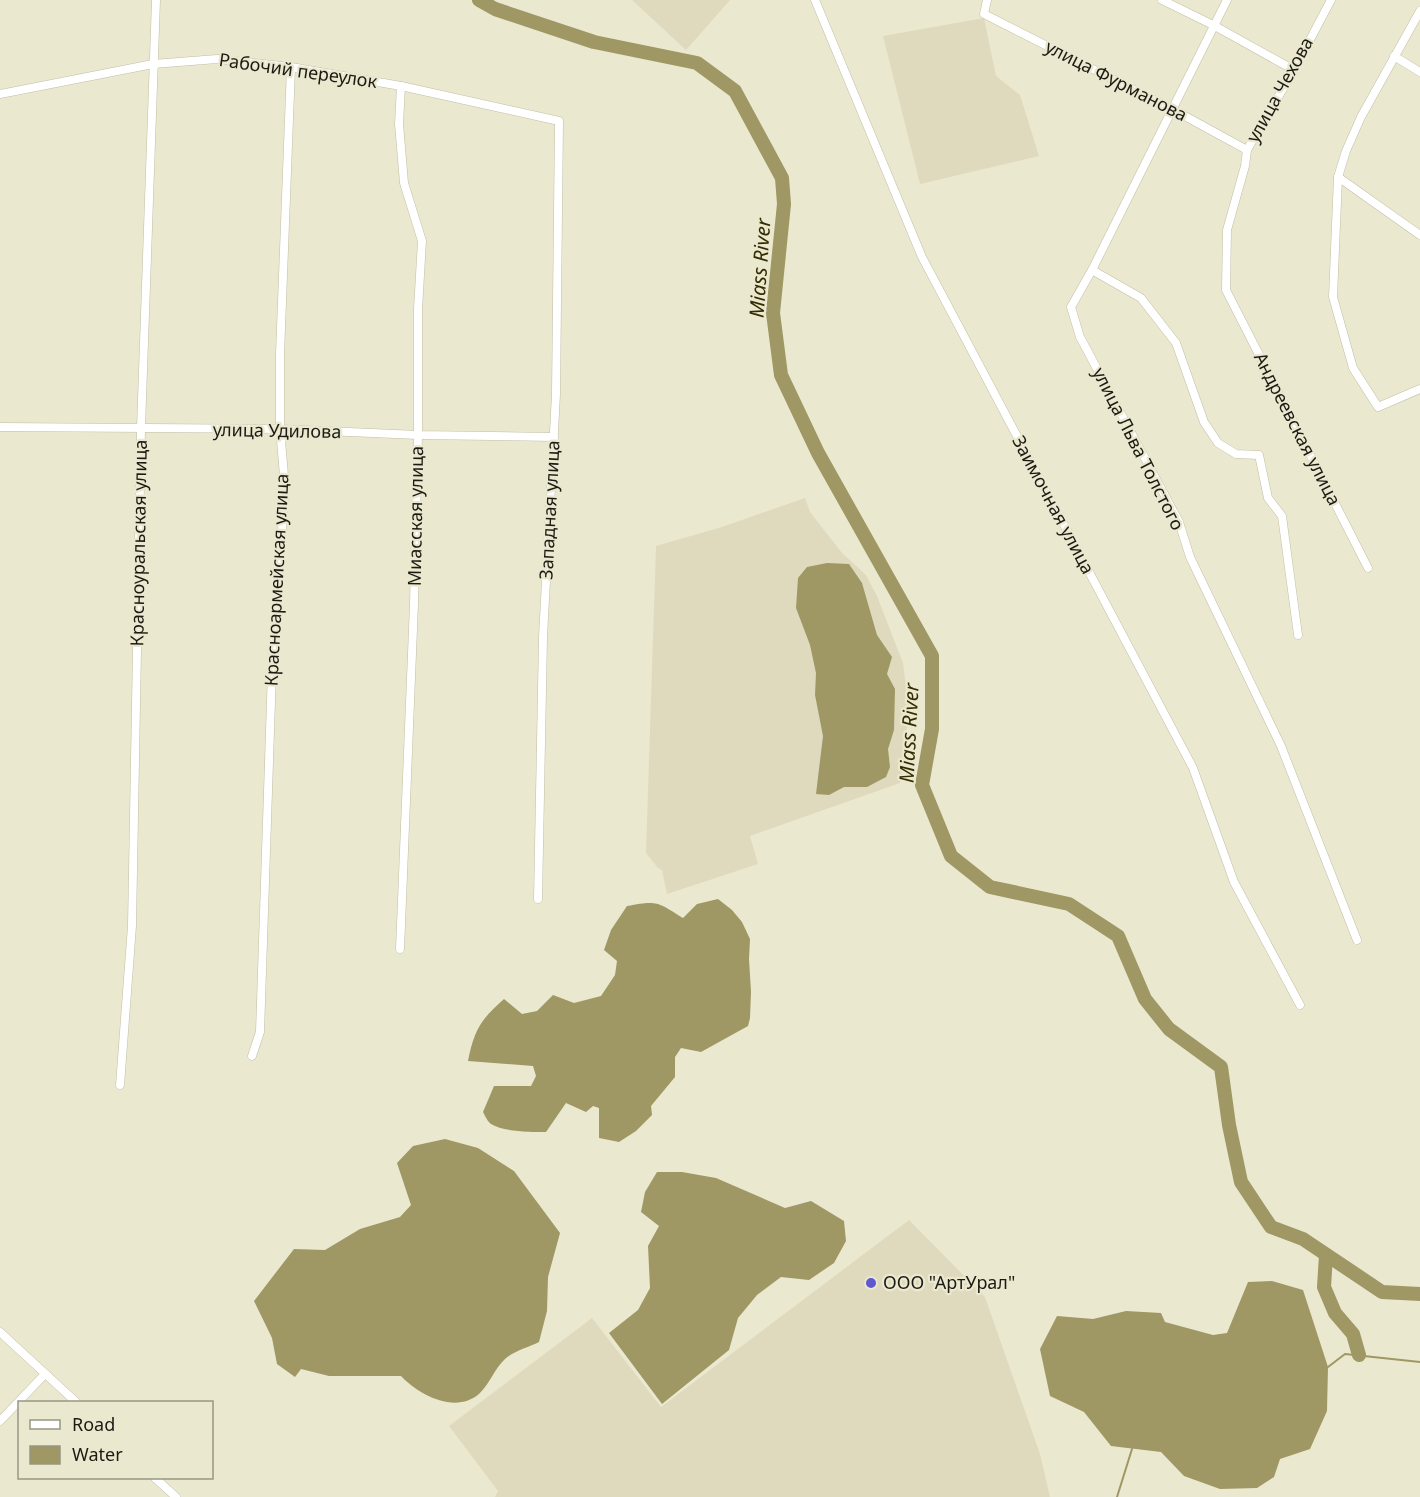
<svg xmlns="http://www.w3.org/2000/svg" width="1420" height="1497" font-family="'Noto Sans',sans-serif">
<rect width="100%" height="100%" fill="#ebe8d0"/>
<g fill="#dfdabd">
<polygon points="632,0 730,0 686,50"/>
<polygon points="984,18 996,76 1020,95 1039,156 920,184 883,36"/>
<polygon points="805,498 810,512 842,553 866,575 877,596 903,663 909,711 900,783 750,836 758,864 667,894 662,870 658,868 646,853 656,546 722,527"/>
<polygon points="909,1220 985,1297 1040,1454 1050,1497 495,1497 498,1491 449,1426 592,1318 661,1407"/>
</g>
<g fill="#9f9764">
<polygon points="827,563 849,564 862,583 877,635 892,657 887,674 895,689 894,730 888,749 890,767 886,777 867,787 844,787 829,795 816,794 823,736 815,695 816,673 810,645 796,608 798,578 807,567"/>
<path d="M718 899 732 910 742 922 750 939 749 959 751 992 750 1018 748 1026 701 1052 681 1048 675 1057V1077L651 1106 652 1115 636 1131 619 1142 599 1138V1108L593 1106 586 1112 566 1103 546 1132C531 1132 504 1132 491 1124 488 1122 485 1116 483 1112L494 1086H531L536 1076 533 1066 468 1061C474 1031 480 1020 504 999L522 1014 537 1011 553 995 574 1003 601 996 615 975 617 961 604 950 611 930 627 906C657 900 658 902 683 918L697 904Z"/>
<path d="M445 1139 478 1148 514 1171 560 1233 548 1277 547 1311 539 1342C529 1347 514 1351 505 1359 495 1368 490 1383 480 1393 456 1415 419 1395 401 1376H329L301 1369 295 1377 277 1364 272 1338 254 1301 294 1249 325 1250 360 1229 400 1217 411 1205 397 1163 413 1146Z"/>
<polygon points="657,1172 682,1172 716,1178 785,1208 811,1201 844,1221 846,1241 834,1263 809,1280 781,1277 757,1295 738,1318 729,1350 662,1404 609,1333 638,1310 650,1288 648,1246 659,1226 641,1212 645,1192"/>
<polygon points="1272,1281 1303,1290 1328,1367 1327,1411 1310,1449 1280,1459 1274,1477 1257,1488 1220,1489 1184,1476 1161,1452 1111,1446 1084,1412 1050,1396 1040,1349 1057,1316 1093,1319 1126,1311 1161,1313 1165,1322 1213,1335 1227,1333 1248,1282"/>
</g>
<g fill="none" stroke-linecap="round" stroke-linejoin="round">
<g stroke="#9f9764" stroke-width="2">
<polyline points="1328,1367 1345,1354 1420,1362"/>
<polyline points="1117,1497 1132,1449"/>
</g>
<g stroke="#9f9764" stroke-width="14">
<polyline points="479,0 495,9 594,42 697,63 735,91 782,178 784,204 773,313 781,375 818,453 932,656 932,729 922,785 951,856 990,887 1069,904 1118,936 1145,999 1169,1029 1221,1067 1229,1125 1241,1182 1271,1227 1303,1239 1382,1292 1420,1294"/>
<polyline points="1326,1255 1324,1287 1335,1313 1353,1334 1359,1355"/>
</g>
<g stroke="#c2bea7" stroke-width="9">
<g id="street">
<polyline points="815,0 922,257 1193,768 1234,882 1300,1005"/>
<polyline points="987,0 984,14 1172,109 1247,150"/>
<polyline points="1162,0 1213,25 1294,70"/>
<polyline points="1227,0 1092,270 1071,307 1080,337 1179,522 1190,557 1281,746 1357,940"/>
<polyline points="1331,0 1294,70 1247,150 1245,166 1227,230 1226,290 1368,568"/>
<polyline points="1420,11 1361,117 1346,151 1338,177 1333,297 1353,368 1378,407 1420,389"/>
<polyline points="1394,56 1420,72"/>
<polyline points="0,94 153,64 217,59 291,67 401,86 559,121 556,394 543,637 538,899"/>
<polyline points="1338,177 1420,235"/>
<polyline points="1092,270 1141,298 1176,343 1204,422 1218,443 1236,454 1259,455 1268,498 1282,516 1298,635"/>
<polyline points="0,427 280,429 418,435 554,437"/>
<polyline points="400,949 414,604 418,435 418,309 422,241 404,183 399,124 401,86"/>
<polyline points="252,1056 260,1032 272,671 285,487 280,429 280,354 291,67"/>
<polyline points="120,1085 132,926 141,428 156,0"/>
<polyline points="0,1332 76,1402"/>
<polyline points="0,1421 45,1374"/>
<polyline points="155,1478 176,1497"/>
</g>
</g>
<use href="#street" stroke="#fff" stroke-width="8"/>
</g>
<circle fill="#6058d0" stroke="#ebe8d0" stroke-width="2" cx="871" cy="1283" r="6"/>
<g text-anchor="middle" stroke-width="4.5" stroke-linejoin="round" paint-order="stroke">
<g font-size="18" fill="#1c1a12" stroke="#ebe8d0">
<text transform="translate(298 71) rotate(8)" y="6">Рабочий переулок</text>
<text transform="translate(1116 81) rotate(27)" y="6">улица Фурманова</text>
<text transform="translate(1280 90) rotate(-61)" y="6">улица Чехова</text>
<text transform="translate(1297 429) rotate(63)" y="6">Андреевская улица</text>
<text transform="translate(277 431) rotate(1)" y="6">улица Удилова</text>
<text transform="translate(1138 449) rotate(63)" y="6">улица Льва Толстого</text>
<text transform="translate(1053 505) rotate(62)" y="6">Заимочная улица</text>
<text transform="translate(550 510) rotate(-87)" y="6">Западная улица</text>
<text transform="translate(416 516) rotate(-89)" y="6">Миасская улица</text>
<text transform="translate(139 543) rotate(-89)" y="6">Красноуральская улица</text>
<text transform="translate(277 580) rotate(-87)" y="6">Красноармейская улица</text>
</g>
<g font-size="18" fill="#1c1a12" stroke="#ebe8d0" text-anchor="start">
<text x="883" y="1289">ООО "АртУрал"</text>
</g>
<g font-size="20" font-style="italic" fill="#332c01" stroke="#ebe8d0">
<text transform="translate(760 268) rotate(-86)" y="7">Miass River</text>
<text transform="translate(909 733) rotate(-87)" y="7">Miass River</text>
</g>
</g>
<rect x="18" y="1401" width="195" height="78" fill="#ebe8d0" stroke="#989684" stroke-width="1.5"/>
<rect x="30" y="1420" width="30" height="9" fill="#ffffff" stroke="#989684" stroke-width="1.5"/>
<text x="72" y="1431" font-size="18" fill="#1c1a12">Road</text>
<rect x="30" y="1446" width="30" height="18" fill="#9f9764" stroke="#989684" stroke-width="1.5"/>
<text x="72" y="1461" font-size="18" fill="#1c1a12">Water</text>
</svg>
